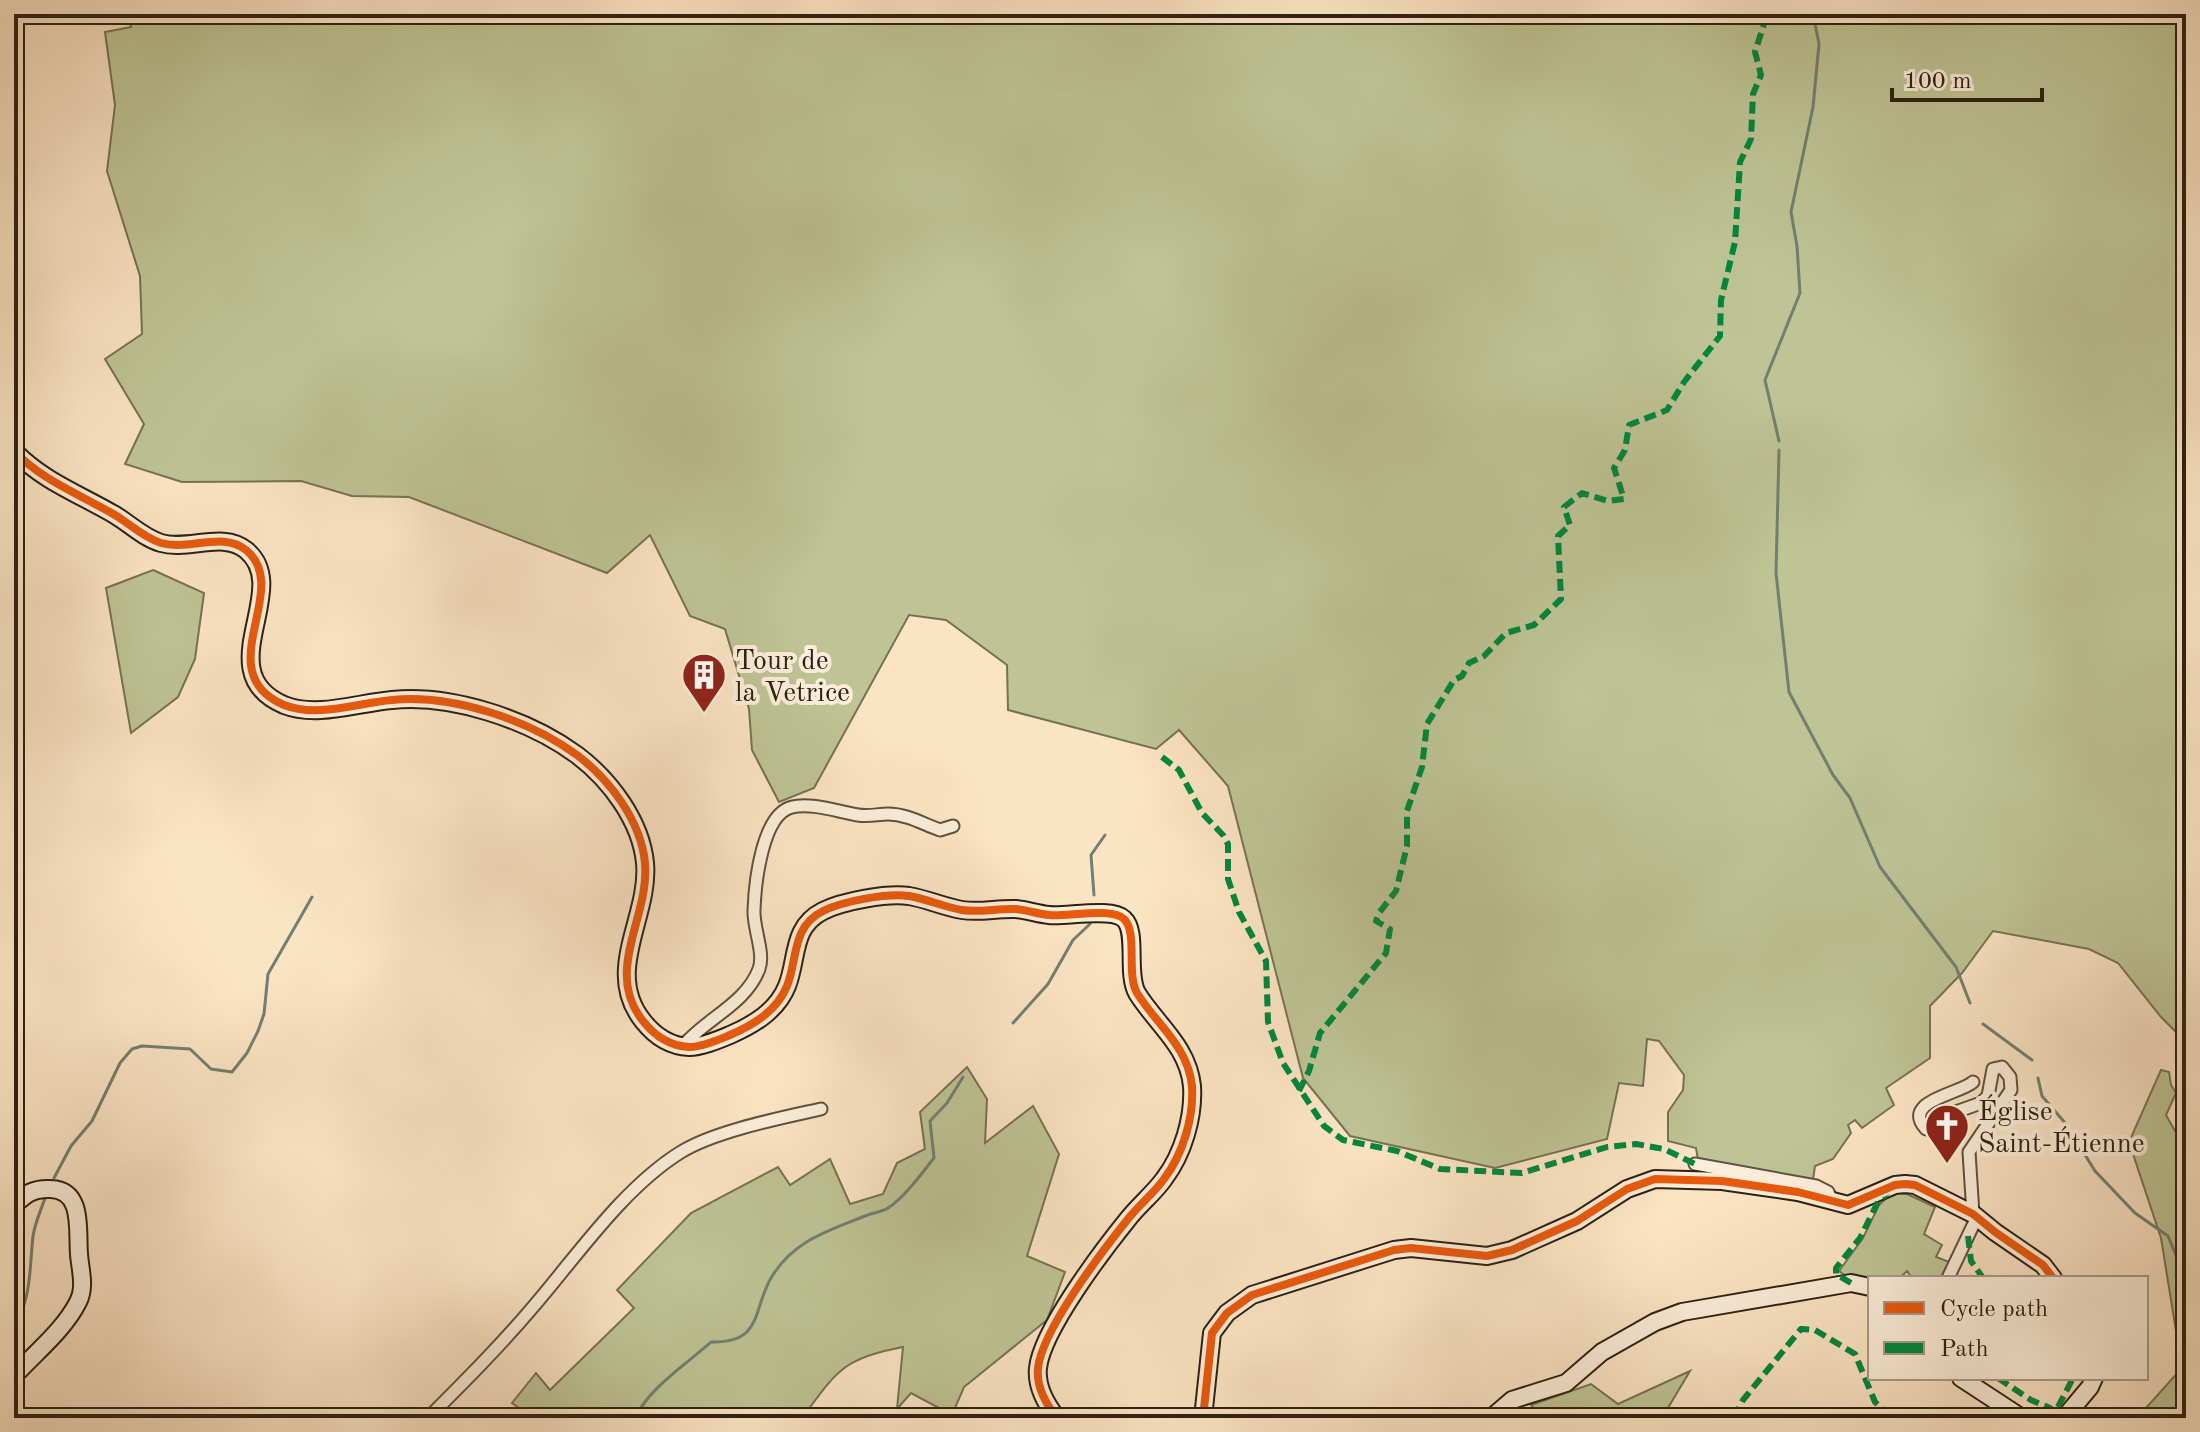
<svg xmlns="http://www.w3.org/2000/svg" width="2200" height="1432" font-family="'Old Standard TT',serif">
<rect width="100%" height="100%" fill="#fbe4c4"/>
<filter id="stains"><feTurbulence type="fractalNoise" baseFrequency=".0025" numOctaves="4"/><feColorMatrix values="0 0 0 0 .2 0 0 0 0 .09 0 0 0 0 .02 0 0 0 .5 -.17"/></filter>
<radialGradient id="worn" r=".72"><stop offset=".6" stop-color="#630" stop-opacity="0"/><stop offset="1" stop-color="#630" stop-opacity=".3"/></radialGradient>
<g fill="#bec494" stroke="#767254" stroke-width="2">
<polygon points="128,14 2186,14 2186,1042 2161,1017 2118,963 2089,949 1993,931 1962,973 1930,1006 1930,1058 1886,1088 1894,1105 1862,1128 1855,1120 1848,1125 1851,1133 1833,1159 1815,1166 1813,1180 1698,1160 1696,1148 1668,1141 1668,1112 1683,1090 1684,1075 1659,1041 1647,1039 1643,1086 1619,1083 1607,1139 1495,1168 1350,1136 1303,1078 1228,786 1179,730 1156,749 1008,710 1007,665 946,620 909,615 814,788 779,802 752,750 749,709 725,629 690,616 650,535 607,573 409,497 352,496 301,481 182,482 125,464 144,424 105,359 142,334 140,276 107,171 115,105 105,32 131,27"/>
<polygon points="153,570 204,593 195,659 178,697 131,733 106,588"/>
<path d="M967 1067 987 1099 985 1143 1033 1106 1059 1154 1027 1256 1065 1272 1047 1320 964 1387 952 1415 911 1393 897 1409 903 1347C843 1358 837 1371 802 1418H533L512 1403 536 1373 550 1390 634 1308 617 1290 691 1213 778 1167 790 1185 830 1159 850 1204 883 1194 897 1163 925 1149 920 1112Z"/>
<polygon points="2161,1070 2169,1072 2171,1085 2176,1093 2166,1115 2175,1131 2186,1125 2186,1418 2137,1418 2182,1368 2161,1238 2129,1142"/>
<polygon points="1892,1193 1907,1194 1935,1207 1924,1234 1942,1245 1936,1257 1952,1263 1945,1278 1912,1278 1907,1271 1900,1278 1870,1278 1870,1280 1865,1277 1848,1278 1839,1271 1863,1238 1879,1205"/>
<polygon points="1690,1371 1662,1418 1543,1418 1531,1405 1591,1384 1618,1404"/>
</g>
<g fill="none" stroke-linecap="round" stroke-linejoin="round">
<g stroke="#718071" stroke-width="3">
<polyline points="1779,441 1765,380 1800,293 1797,246 1791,212 1813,107 1819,44 1813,14"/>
<polyline points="1779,450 1776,573 1789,692 1833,775 1850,798 1880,867 1956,967 1970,1003"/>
<polyline points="1094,895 1091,855 1105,835"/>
<polyline points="1013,1023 1048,984 1073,940 1090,924"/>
<polyline points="1983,1024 2032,1060"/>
<polyline points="2038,1078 2042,1096 2066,1124 2095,1171 2135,1213 2168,1236 2186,1279"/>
<polyline points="54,1178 71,1146 92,1121 120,1063 132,1049 142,1046 190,1049 211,1069 232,1072 247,1053 258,1031 264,1014 268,974 312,897"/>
<path d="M14 1330C32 1293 29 1274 33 1236 35 1223 41 1210 45 1198"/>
<path d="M636 1418C645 1391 689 1362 711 1342 763 1343 752 1311 771 1278 793 1241 827 1231 865 1216 872 1213 882 1212 888 1208 904 1198 922 1173 934 1158L930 1121 947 1103 963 1077"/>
</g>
<g stroke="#60523f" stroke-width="15">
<g id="street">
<path d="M683 1046C705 1019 746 1004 759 969 765 953 753 928 754 910 755 883 762 814 792 807 811 802 839 812 858 815 869 817 878 814 888 814 907 814 923 824 940 830L953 826"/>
<polyline points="1695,1164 1816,1186 1828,1192 1832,1201"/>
<path d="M1973 1214 1969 1152 2011 1090 2010 1077 2002 1067 1993 1069 1988 1096 1981 1103 1950 1114 1933 1128 1926 1129C1900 1101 1960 1094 1973 1082"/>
<polyline points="1948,1278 1977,1217"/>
<path d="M428 1418C464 1382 500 1346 533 1307 577 1256 623 1188 681 1152 715 1131 781 1118 821 1109"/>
</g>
</g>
<g stroke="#2d2113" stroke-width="20">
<g id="secondary">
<path d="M14 451C43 481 79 494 115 515 130 524 144 538 161 543 188 551 223 531 246 550 294 589 207 672 284 705 317 718 357 703 392 700 451 694 528 719 577 755 610 780 641 821 645 863 650 917 603 971 643 1021 654 1035 669 1046 689 1047 702 1047 718 1040 730 1035 753 1025 777 1011 787 986 798 959 791 927 823 911 843 901 887 893 909 896 927 899 944 907 962 910 980 913 998 908 1016 909 1027 910 1038 914 1049 915 1066 917 1112 907 1124 919 1138 932 1126 974 1137 993 1156 1024 1188 1046 1192 1086 1194 1117 1183 1154 1164 1179 1154 1193 1139 1205 1128 1219 1103 1250 1042 1330 1038 1368 1036 1387 1046 1404 1057 1418"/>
<path d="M14 1205C26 1194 33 1188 51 1189 84 1190 77 1231 79 1254 80 1269 86 1287 78 1302 64 1330 35 1353 14 1376"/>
<polyline points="1961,1378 2022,1418"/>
<polyline points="1203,1418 1212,1333 1227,1313 1252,1295 1394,1250 1411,1248 1487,1256 1512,1250 1577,1221 1627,1189 1655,1179 1722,1181 1798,1192 1848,1205 1895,1185 1905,1184 1915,1185 1973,1214 1995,1232 2043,1265 2053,1278"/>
<polyline points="1491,1418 1512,1400 1566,1383 1602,1352 1655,1322 1682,1312 1851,1283 1870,1287"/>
<polyline points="2064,1418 2090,1387 2094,1378"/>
</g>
</g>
<use href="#street" stroke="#fcedd9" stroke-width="11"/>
<use href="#secondary" stroke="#fcedd9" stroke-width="16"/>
<g stroke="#00873e" stroke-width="6" stroke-dasharray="12 6" stroke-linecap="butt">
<polyline points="1162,757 1179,770 1202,813 1223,835 1228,844 1228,879 1239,912 1266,961 1268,1022 1283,1063 1324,1126 1343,1140 1397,1151 1440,1169 1522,1173 1607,1147 1636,1144 1664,1149 1695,1164"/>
<polyline points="1299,1091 1309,1071 1320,1033 1386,953 1390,929 1376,921 1379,913 1396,891 1407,846 1407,811 1422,767 1427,724 1454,680 1462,676 1469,663 1484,656 1506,633 1534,625 1561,599 1558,536 1570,525 1564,507 1582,493 1608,501 1624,499 1614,468 1625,450 1629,425 1667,410 1684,382 1720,336 1721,300 1735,242 1740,162 1751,139 1753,94 1761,75 1755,52 1766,18 1781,14"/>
<polyline points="1968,1236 1971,1261 1983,1278"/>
<polyline points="1851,1283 1836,1274 1836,1268 1860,1238 1878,1202 1889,1191"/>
<polyline points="1998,1378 2031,1400 2050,1408 2062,1418"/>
<polyline points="2058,1407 2073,1378"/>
<polyline points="1734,1418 1743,1400 1801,1329 1815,1330 1855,1354 1875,1402 1892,1418"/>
</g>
<g stroke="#fcedd9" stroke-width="13">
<g id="cycleway">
<path d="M14 451C43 481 79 494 115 515 130 524 144 538 161 543 188 551 223 531 246 550 294 589 207 672 284 705 317 718 357 703 392 700 451 694 528 719 577 755 610 780 641 821 645 863 650 917 603 971 643 1021 654 1035 669 1046 689 1047 702 1047 718 1040 730 1035 753 1025 777 1011 787 986 798 959 791 927 823 911 843 901 887 893 909 896 927 899 944 907 962 910 980 913 998 908 1016 909 1027 910 1038 914 1049 915 1066 917 1112 907 1124 919 1138 932 1126 974 1137 993 1156 1024 1188 1046 1192 1086 1194 1117 1183 1154 1164 1179 1154 1193 1139 1205 1128 1219 1103 1250 1042 1330 1038 1368 1036 1387 1046 1404 1057 1418"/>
<polyline points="1203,1418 1212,1333 1227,1313 1252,1295 1394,1250 1411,1248 1487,1256 1512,1250 1577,1221 1627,1189 1655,1179 1722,1181 1798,1192 1848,1205 1895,1185 1905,1184 1915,1185 1973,1214 1995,1232 2043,1265 2053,1278"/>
</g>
</g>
<use href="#cycleway" stroke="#e8590c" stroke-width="8"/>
</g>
<defs>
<g id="building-pin" transform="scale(2.3)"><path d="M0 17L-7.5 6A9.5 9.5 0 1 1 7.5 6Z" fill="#8f2418" stroke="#fcedd9"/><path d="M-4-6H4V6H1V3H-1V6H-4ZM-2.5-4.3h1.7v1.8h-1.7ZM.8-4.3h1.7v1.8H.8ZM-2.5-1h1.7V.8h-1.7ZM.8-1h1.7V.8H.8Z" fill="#fff"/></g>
<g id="church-pin" transform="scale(2.3)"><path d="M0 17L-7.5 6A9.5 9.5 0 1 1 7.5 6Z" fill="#8f2418" stroke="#fcedd9"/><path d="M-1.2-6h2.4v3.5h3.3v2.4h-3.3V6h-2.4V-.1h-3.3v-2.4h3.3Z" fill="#fff"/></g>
</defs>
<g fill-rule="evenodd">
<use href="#building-pin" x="704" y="675"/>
<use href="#church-pin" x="1947" y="1126"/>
</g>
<g text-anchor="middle" stroke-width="8" stroke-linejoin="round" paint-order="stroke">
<g font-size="28" fill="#2d2113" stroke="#fcedd9" text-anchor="start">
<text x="735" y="669">Tour de<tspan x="735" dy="32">la Vetrice</tspan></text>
<text x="1978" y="1120">Église<tspan x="1978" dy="32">Saint-Étienne</tspan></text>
</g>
</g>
<rect width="2200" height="1432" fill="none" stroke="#fbe4c4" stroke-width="48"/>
<rect x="16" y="16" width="2168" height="1400" fill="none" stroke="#2d2113" stroke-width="4"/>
<rect x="24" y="24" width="2152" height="1384" fill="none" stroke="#2d2113" stroke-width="2"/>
<rect x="1868" y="1276" width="280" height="104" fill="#fcedd9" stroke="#a99b8a" stroke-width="2"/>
<rect x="1884" y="1302" width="40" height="12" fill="#e8590c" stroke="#a99b8a" stroke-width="2"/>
<text x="1940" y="1316" font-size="24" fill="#2d2113">Cycle path</text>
<rect x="1884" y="1342" width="40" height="12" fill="#00873e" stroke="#a99b8a" stroke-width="2"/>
<text x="1940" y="1356" font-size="24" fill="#2d2113">Path</text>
<path d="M1892 88v12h150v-12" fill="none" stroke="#2d2113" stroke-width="4"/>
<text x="1904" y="88" font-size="24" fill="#2d2113" stroke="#fcedd9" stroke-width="6" paint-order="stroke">100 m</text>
<rect width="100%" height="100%" filter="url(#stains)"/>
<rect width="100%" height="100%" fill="url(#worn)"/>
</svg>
